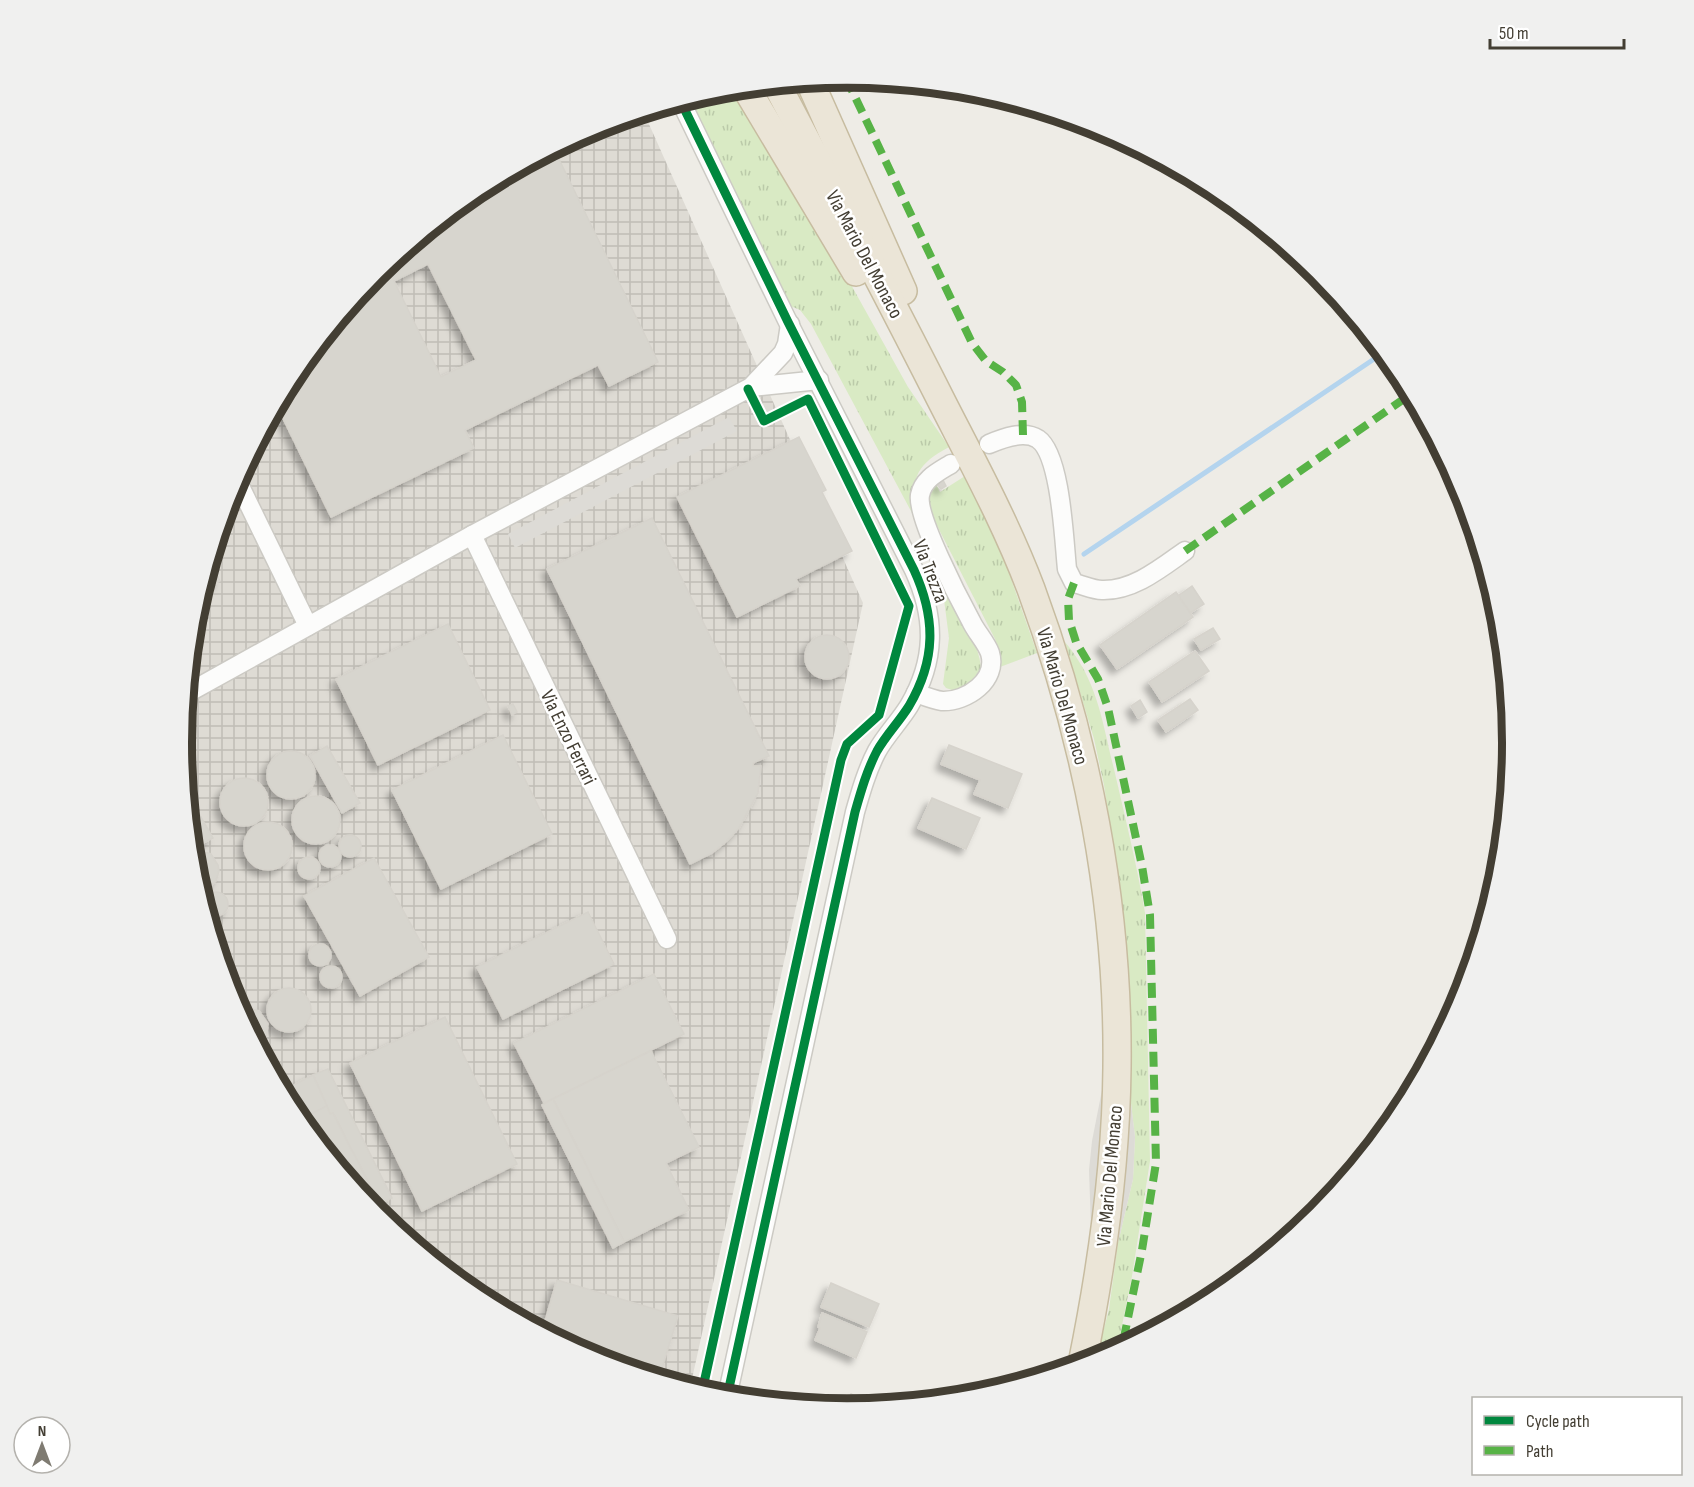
<svg xmlns="http://www.w3.org/2000/svg" width="1694" height="1487" font-family="'Sofia Sans Condensed',sans-serif">
<defs>
<pattern id="industrial-grid" width="8" height="8" patternUnits="userSpaceOnUse" patternTransform="scale(1.5)"><rect width="8" height="8" fill="#dedbd4"/><path d="M0 4h8M4 0v8" fill="none" stroke="#c0bdb6"/></pattern>
<pattern id="grass-tufts" width="24" height="20" patternUnits="userSpaceOnUse" patternTransform="scale(1.5)"><rect width="24" height="20" fill="#d9eac4"/><path d="M3 7l-1-3M5 7V3M7 7l1-3M15 17l-1-3M17 17v-4M19 17l1-3" fill="none" stroke="#bbcaa9"/></pattern>
<filter id="shadow"><feDropShadow dx="-5.5" dy="5.5" stdDeviation="3" flood-color="#0004"/></filter>
</defs>
<rect width="100%" height="100%" fill="#eeece6"/>
<polygon fill="url(#industrial-grid)" points="644,113 863,603 690,1388 592,1358 477,1297 376,1214 293,1113 232,998 194,873 182,743 194,613 232,489 294,373 377,273 478,190 593,129"/>
<g fill="url(#grass-tufts)">
<path d="M736 89 830 247 908 387 949 447C916 465 913 476 912 513L811 324 800 310 788 305 687 100 718 91Z"/>
<polygon points="965,476 1002,553 1037,653 1000,667 999,651 995,639 929,510 928,492 934,480 940,492"/>
<path d="M942 584C956 609 984 647 981 676L958 692 946 688 943 684 949 638Z"/>
<path d="M1065 642C1098 681 1102 722 1114 769 1125 817 1137 865 1145 913L1150 1161 1132 1276 1117 1350 1096 1360 1109 1309 1118 1243 1133 1179 1135 1137 1130 1095 1128 986 1122 909 1114 852 1104 785 1094 739Z"/>
</g>
<g fill="#dddbd6">
<polygon points="729,417 737,431 515,548 508,534"/>
<polygon points="1103,1085 1103,1131 1091,1229 1089,1170 1092,1141"/>
<polygon points="1130,1095 1135,1137 1133,1179 1118,1243 1128,1145"/>
</g>
<g fill="none" stroke-linecap="round" stroke-linejoin="round">
<polyline stroke="#b4d4ee" stroke-width="5" points="1084,554 1383,353"/>
</g>
<g fill="#d7d5ce" stroke="#d6d3cc" stroke-width="1.5" fill-rule="evenodd" filter="url(#shadow)">
<path d="M554 149 658 362 609 386 598 365 465 430 474 448 331 517 277 406 294 373 377 273 478 190ZM428 264 476 360 441 377 394 281Z"/>
<polygon points="799,437 826,490 822,492 852,551 796,579 800,586 737,617 677,497"/>
<polygon points="943,480 946,486 941,489 937,484"/>
<polygon points="652,518 769,756 753,763 753,766 761,766 758,793 739,828 726,842 712,853 690,864 547,569"/>
<polygon points="218,535 222,543 214,547"/>
<polygon points="211,564 220,581 201,592 209,565"/>
<polygon points="1192,586 1204,604 1190,613 1178,596"/>
<polygon points="1176,592 1193,617 1117,669 1100,645"/>
<polygon points="448,624 490,710 378,765 336,679"/>
<polygon points="1213,628 1220,639 1201,650 1194,639"/>
<circle cx="827" cy="657" r="22"/>
<polygon points="1195,651 1209,671 1162,702 1149,682"/>
<polygon points="1190,699 1198,710 1166,732 1158,720"/>
<polygon points="1140,700 1147,712 1138,718 1131,706"/>
<polygon points="513,704 517,712 512,715 508,706"/>
<polygon points="503,735 552,834 441,889 392,790"/>
<polygon points="949,745 1022,774 1008,808 974,794 980,780 941,764"/>
<polygon points="327,746 360,803 342,813 310,756"/>
<circle cx="291" cy="775" r="24"/>
<circle cx="244" cy="802" r="24"/>
<polygon points="186,791 213,838 192,849"/>
<circle cx="316" cy="820" r="24"/>
<polygon points="932,798 980,818 966,849 918,828"/>
<circle cx="268" cy="846" r="24"/>
<circle cx="350" cy="846" r="11"/>
<circle cx="330" cy="856" r="11"/>
<polygon points="198,850 211,854 218,865 219,871 216,881 209,888 203,890 199,890 194,873 192,852"/>
<circle cx="309" cy="868" r="11"/>
<polygon points="374,858 429,957 360,996 304,896"/>
<circle cx="216" cy="904" r="12"/>
<polygon points="588,912 614,964 503,1019 477,967"/>
<circle cx="320" cy="955" r="11"/>
<circle cx="331" cy="977" r="11"/>
<polygon points="654,974 684,1034 544,1103 514,1043"/>
<circle cx="289" cy="1010" r="22"/>
<polygon points="244,1007 259,1011 268,1024 266,1039 259,1047 238,1009"/>
<polygon points="445,1017 517,1164 422,1211 350,1063"/>
<polygon points="651,1051 699,1147 666,1163 689,1210 624,1242 553,1099"/>
<polygon points="328,1069 392,1198 379,1204 333,1113 330,1114 313,1075"/>
<polygon points="313,1075 327,1106 299,1120 282,1091"/>
<polygon points="553,1099 624,1242 613,1248 542,1105"/>
<polygon points="327,1106 330,1114 333,1113 379,1204 371,1208 299,1120"/>
<polygon points="557,1280 678,1316 659,1378 592,1358 542,1331"/>
<polygon points="831,1283 879,1304 869,1327 821,1307"/>
<polygon points="822,1313 867,1332 856,1358 815,1340 820,1328 818,1327"/>
<polygon points="851,1394 859,1398 854,1407 846,1403"/>
<polygon points="805,1395 820,1402 819,1404 825,1407 801,1404"/>
</g>
<g fill="none" stroke-linecap="round" stroke-linejoin="round">
<g stroke="#cccac4" stroke-width="21">
<g id="minor">
<path d="M681 102 788 322 914 570C936 618 936 660 909 706 899 722 886 735 877 751 867 770 861 791 855 812L727 1397"/>
<polyline points="751,387 819,380"/>
<path d="M989 444C1003 438 1024 430 1038 439 1061 455 1064 541 1067 569L1074 583C1083 585 1093 590 1102 590 1133 591 1161 568 1185 551"/>
<polyline points="237,480 308,626"/>
<polyline points="472,535 667,939"/>
<path d="M916 693C924 696 934 700 942 701 967 702 998 680 990 653 986 642 976 632 971 621 959 599 916 516 920 495 923 479 938 472 951 464"/>
<polyline points="186,694 472,535 751,387 783,353 787,344 790,324"/>
</g>
</g>
<g stroke="#c7bca0" stroke-width="30">
<g id="highway">
<polyline points="810,82 903,291"/>
<path d="M777 85C832 189 887 293 940 398 972 461 1006 523 1031 589 1087 741 1119 905 1117 1068 1116 1168 1102 1266 1082 1364"/>
<polyline points="746,88 856,272"/>
</g>
</g>
<use href="#minor" stroke="#fcfcfb" stroke-width="18"/>
<use href="#highway" stroke="#ebe5d7" stroke-width="27"/>
<g stroke="#57b346" stroke-width="8" stroke-dasharray="15 8" stroke-linecap="butt">
<polyline points="846,78 972,343 986,361 1003,372 1016,385 1022,402 1023,435"/>
<polyline points="1185,551 1411,394"/>
<polyline points="1074,583 1068,599 1069,620 1076,642 1098,679 1108,708 1142,866 1150,915 1156,1163 1142,1250 1122,1347"/>
</g>
<g stroke="#fff" stroke-width="13">
<g id="cycleway">
<path d="M681 102 788 322 914 570C936 618 936 660 909 706 899 722 886 735 877 751 867 770 861 791 855 812L727 1397"/>
<polyline points="702,1392 841,760 847,744 879,715 909,606 808,399 764,421 748,389"/>
</g>
</g>
<use href="#cycleway" stroke="#00873e" stroke-width="9"/>
</g>
<g text-anchor="middle" stroke-width="5" stroke-linejoin="round" paint-order="stroke">
<g font-size="20" fill="#433e33" stroke="#fff">
<text transform="translate(865 254) rotate(62)" y="7">Via Mario Del Monaco</text>
<text transform="translate(931 571) rotate(69)" y="7">Via Trezza</text>
<text transform="translate(1063 696) rotate(74)" y="7">Via Mario Del Monaco</text>
<text transform="translate(569 737) rotate(64)" y="7">Via Enzo Ferrari</text>
<text transform="translate(1109 1176) rotate(-85)" y="7">Via Mario Del Monaco</text>
</g>
</g>
<path d="M0 0H1694V1487H0ZM192 743a655 655 0 1 1 1310 0a655 655 0 1 1-1310 0Z" fill="#f0f0ef" fill-rule="evenodd"/>
<path fill="none" stroke="#433e33" stroke-width="8" d="M192 743a655 655 0 1 1 1310 0a655 655 0 1 1-1310 0Z"/>
<rect x="1472" y="1397" width="210" height="78" fill="#ffffff" stroke="#b4b2ad" stroke-width="1.5"/>
<rect x="1484" y="1416" width="30" height="9" fill="#00873e" stroke="#b4b2ad" stroke-width="1.5"/>
<text x="1526" y="1427" font-size="18" fill="#433e33">Cycle path</text>
<rect x="1484" y="1446" width="30" height="9" fill="#57b346" stroke="#b4b2ad" stroke-width="1.5"/>
<text x="1526" y="1457" font-size="18" fill="#433e33">Path</text>
<g transform="translate(42 1445)"><circle r="28" fill="#ffffff" stroke="#b4b2ad" stroke-width="1.5"/>
<path d="M0-4.5L10 22L0 15L-10 22Z" fill="#7f7b72"/>
<text y="-9" font-size="16" font-weight="bold" text-anchor="middle" fill="#433e33">N</text>
</g>
<path d="M1490 39v9h134v-9" fill="none" stroke="#433e33" stroke-width="3"/>
<text x="1499" y="39" font-size="18" fill="#433e33" stroke="#ffffff" stroke-width="4.5" paint-order="stroke">50 m</text>
</svg>
